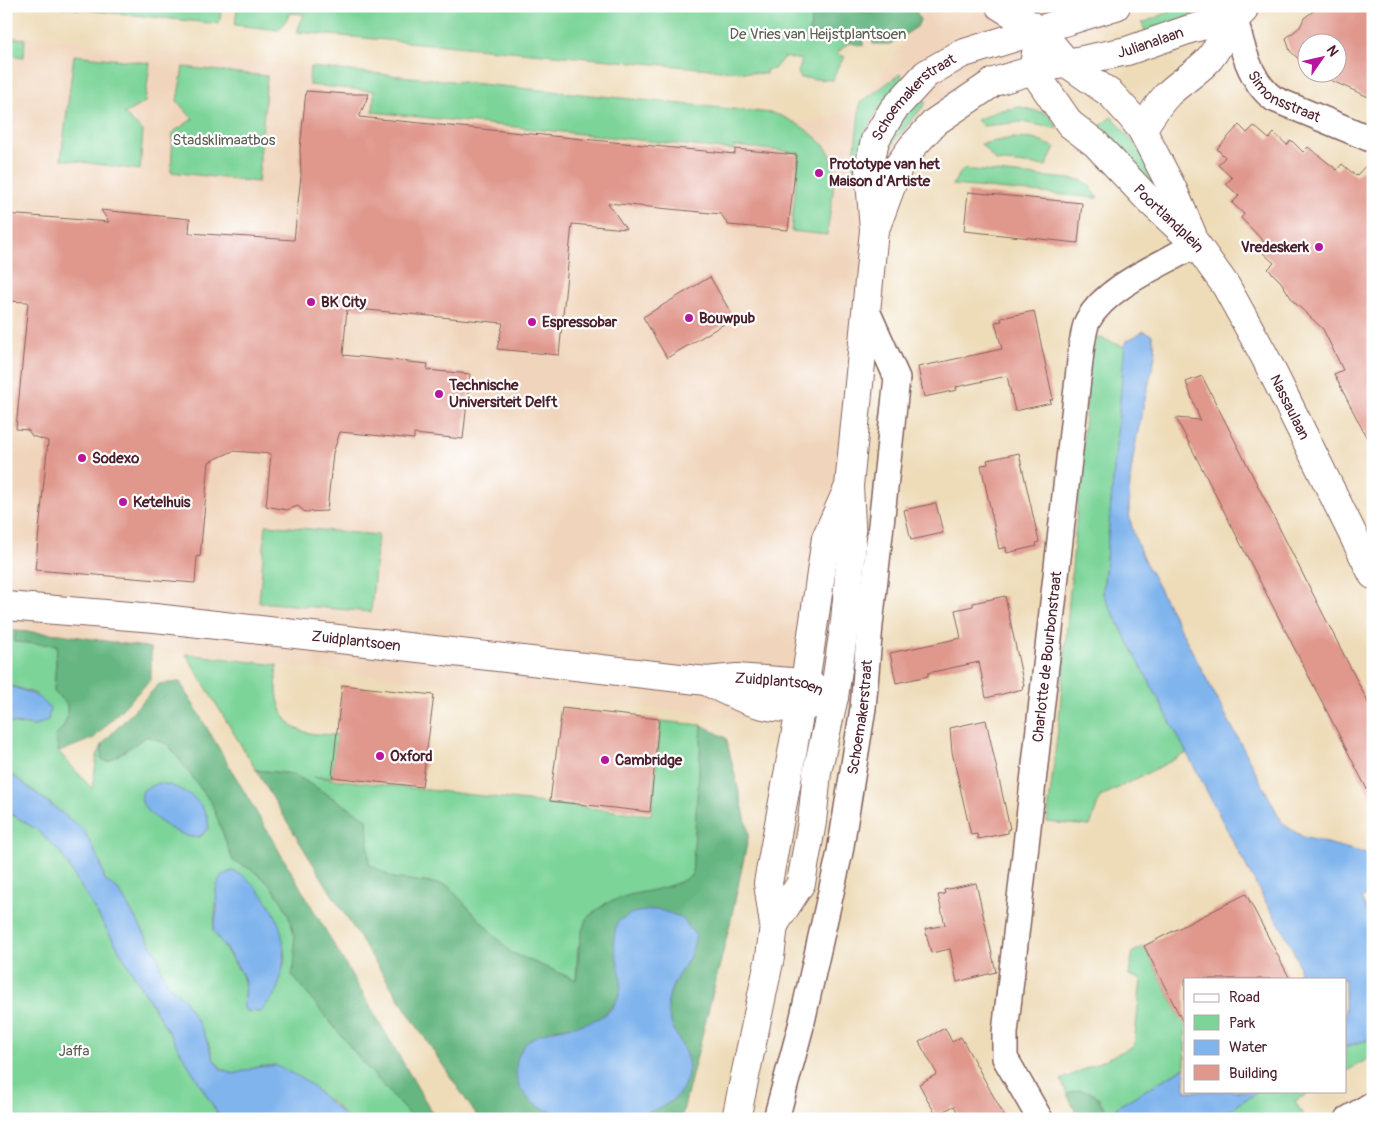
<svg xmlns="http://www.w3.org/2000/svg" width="1379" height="1125" font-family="Pangolin,sans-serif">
<rect width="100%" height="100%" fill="#fff"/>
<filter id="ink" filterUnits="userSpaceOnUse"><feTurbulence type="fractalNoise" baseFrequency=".02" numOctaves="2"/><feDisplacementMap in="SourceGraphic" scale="10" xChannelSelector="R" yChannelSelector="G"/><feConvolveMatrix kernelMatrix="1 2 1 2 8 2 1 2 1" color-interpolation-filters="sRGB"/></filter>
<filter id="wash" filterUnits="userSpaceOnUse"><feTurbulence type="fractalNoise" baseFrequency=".0096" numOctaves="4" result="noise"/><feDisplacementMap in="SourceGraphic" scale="20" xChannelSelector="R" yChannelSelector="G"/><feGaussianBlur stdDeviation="1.12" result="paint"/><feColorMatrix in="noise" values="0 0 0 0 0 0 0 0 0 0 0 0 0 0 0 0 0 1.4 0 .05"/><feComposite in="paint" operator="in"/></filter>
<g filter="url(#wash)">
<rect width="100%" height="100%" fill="#eedcb9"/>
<g fill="#f0d5bc">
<polygon points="928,6 1154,6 1099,27 905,152 824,728 70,641 6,636 6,34 811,122 857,109"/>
<polygon points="1373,451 1373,480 1359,457"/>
</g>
<g fill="#7cd499" stroke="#637a62" fill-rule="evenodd">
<polygon points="49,6 909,6 901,30 861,32 836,54 845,57 837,68 833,80 801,78 798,73 802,60 784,57 774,69 766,70 766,74 297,32 304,14 291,13 279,30 235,25 237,8 222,7 219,24"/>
<polygon points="1184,6 1213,6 1146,34 1142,23"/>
<polygon points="6,37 25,39 24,57 6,55"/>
<polygon points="74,55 150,63 145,102 124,114 143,131 140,170 61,159"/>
<polygon points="183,67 267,76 258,182 171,172 173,132 193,119 177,101"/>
<path d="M310 67 772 113C792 118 829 141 833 162 837 179 829 216 827 235L791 231 799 153 734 146 733 150 373 112 374 91 309 85Z"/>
<path d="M900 74 905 79C874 110 862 131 855 174H852L860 103Z"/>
<polygon points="918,94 926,103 897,138 878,172 878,155"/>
<polygon points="1020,107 1048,114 1059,129 1021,122 983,126 977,120 997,111"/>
<polygon points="1112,116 1140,151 1170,209 1115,149 1100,126"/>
<polygon points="1013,138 1033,139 1055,147 1046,166 996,161 981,144"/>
<polygon points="963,169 1080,180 1089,185 1098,198 952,185"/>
<polygon points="1098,337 1125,347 1103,594 1187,753 1100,797 1090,826 1047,822 1059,720 1090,357"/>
<polygon points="266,525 378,535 371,612 259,602"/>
<path d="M6 631H16L14 642 57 645 54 692 67 704C68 719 66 726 55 736L59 752 92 789 97 756 103 743 101 759 108 762 147 736 168 744 212 804 233 861C280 877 304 928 293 975L365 1065 413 1119H348L332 1102 257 1067 234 1074 222 1069 214 1060 208 1042 183 998 168 985 161 970 158 956 119 891 105 880 100 862 54 806 15 777 6 774V722L21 725 36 694 6 684ZM159 783C177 786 202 800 208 818 208 825 207 832 201 836 190 842 161 824 155 816ZM232 871 284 952 285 960 274 996 243 1007 245 985 242 975 213 930C217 912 214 894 221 876Z"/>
<path d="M186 654 277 665C275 688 276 724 305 732 315 735 326 734 337 735L332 777H314L651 815 661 721 702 725 692 875 680 883 606 903 587 918 578 949 576 980 510 952 447 885 393 878 369 864 367 819 294 774 256 770Z"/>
<polygon points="6,811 36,829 60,852 221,1119 6,1119"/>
<polygon points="1144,946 1185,1026 1185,1067 1117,1107 1112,1117 1094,1093 1079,1090 1067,1094 1061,1080 1134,1046 1141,979 1129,975 1133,952"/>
<polygon points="1373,1038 1373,1056 1345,1072 1345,1047"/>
<polygon points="1259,1091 1312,1091 1295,1101 1305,1119 1214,1119"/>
</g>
<g fill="#65b681" stroke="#586a56" fill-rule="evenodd">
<polygon points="815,6 839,6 872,14 875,6 900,6 916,11 920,20 917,27 890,44 873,44 873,37 864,36 863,46 809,32"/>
<path d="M16 631 60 634 151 648V679L94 738 59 752 55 736C66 726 68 719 67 704L54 692 57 645 14 642Z"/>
<path d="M180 682 436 1119H413L365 1065 292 975C304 928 279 877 233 861L212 804 168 744 147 736 108 762 101 759 103 743 159 684Z"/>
<path d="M702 725 726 738 749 834 730 924 681 1119H479C401 1004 327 889 256 770L294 774 367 819 369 864 393 878 447 885 510 952 576 980C579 960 577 937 587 919 589 916 593 914 596 911 625 887 662 896 692 875ZM614 941 689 957C678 975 663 997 669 1019 671 1028 677 1037 680 1045L578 1114 550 1111 529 1100 553 1029 584 1025 601 1018 617 1001 623 984Z"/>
<polygon points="1079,1090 1094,1093 1111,1119 1079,1119 1067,1094"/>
</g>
<g fill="#7fb4ed" stroke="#646a8c">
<path d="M1144 331 1152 335 1156 351C1146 400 1129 455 1129 505 1128 523 1137 543 1144 560L1283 824 1303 837 1373 855V892L1361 899 1373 922V1038L1345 1047V979H1299C1305 960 1272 913 1262 896L1103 594 1125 342Z"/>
<path d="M6 684C24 692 38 692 50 709L48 720 35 726 6 722Z"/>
<polygon points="6,774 15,777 84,830 100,862 105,880 119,891 158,956 161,970 168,985 183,998 203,1031 214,1060 221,1069 234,1074 257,1067 275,1065 305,1080 348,1119 221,1119 60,852 36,829 6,811"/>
<path d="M159 783C184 787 207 801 209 828 205 831 202 836 196 837 182 839 146 815 142 802 141 798 142 794 143 790Z"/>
<path d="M232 871C243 874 252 882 259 891 285 919 291 959 275 994 271 1000 265 1006 260 1012L246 1011C240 1003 246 994 245 984 243 968 221 945 213 930L217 910 216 889 221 876Z"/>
<path d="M657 909 681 917 696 936C694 943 692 951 689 958 681 972 670 985 668 1002 666 1025 683 1041 688 1062 690 1072 685 1086 679 1094 650 1125 596 1117 555 1112 534 1109 515 1091 516 1068 520 1012 597 1042 617 1000 627 979 615 962 614 941 614 935 616 928 617 922L632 913Z"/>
<polygon points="1185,1067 1185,1091 1259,1091 1214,1119 1111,1119 1117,1107"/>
</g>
<g id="blocks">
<g fill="#e0978c">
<polygon points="1320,6 1373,6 1373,99 1312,72 1336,72 1336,42 1306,42 1306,66 1290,51 1286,38 1300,27 1304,18"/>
<polygon points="306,91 348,94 369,94 359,117 735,154 735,149 797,155 788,230 728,225 721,214 608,203 626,229 572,224 559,355 497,349 503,323 347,308 343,355 428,364 427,370 470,374 463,439 414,434 414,439 340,432 333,453 327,511 305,512 298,506 287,510 266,506 271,454 233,451 209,462 200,557 197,556 195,583 35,570 48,441 32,436 28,430 16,429 28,302 6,301 6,214 109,222 101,210 190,219 189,233 294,240 301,176 300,149"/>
<polygon points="1239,125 1247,133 1254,126 1269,139 1274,133 1287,145 1291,140 1303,152 1308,147 1337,170 1342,164 1356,176 1373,158 1373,450 1334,374 1343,370 1323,329 1293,301 1281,282 1268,269 1274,263 1261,251 1267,245 1241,218 1244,214 1232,203 1239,196 1226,184 1232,178 1218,165 1225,157 1217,149"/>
<polygon points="968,192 1082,203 1078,243 964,231"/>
<polygon points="710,277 734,318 667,358 643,317"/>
<polygon points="1034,311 1053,399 1050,400 1051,403 1015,411 1007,376 956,387 957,390 924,397 918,367 1002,349 995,322 1002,321 1001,318"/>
<polygon points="1202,376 1373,712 1373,801 1176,418 1200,420 1186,382"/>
<polygon points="1019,453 1039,542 1036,543 1037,546 1007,553 1006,547 999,549 981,465 988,464 987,460"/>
<polygon points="936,503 943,533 911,540 904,510"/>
<polygon points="1005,596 1024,686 1022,686 1023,689 986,698 979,662 928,673 928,676 896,683 890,653 961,638 955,610 973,606 973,603"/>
<polygon points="342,685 434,695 422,787 332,777"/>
<polygon points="562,708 659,719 650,812 550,801"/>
<polygon points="986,720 1010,829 1008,829 1008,833 978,839 977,834 971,835 952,752 950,728"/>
<polygon points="976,883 996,972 957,982 950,949 931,953 925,929 945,925 938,895 945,894 944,890"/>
<polygon points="1246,894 1290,979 1185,979 1185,1026 1144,946"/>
<polygon points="945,1028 952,1042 961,1037 1006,1119 961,1119 954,1106 936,1115 919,1084 937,1074 919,1042"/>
</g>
</g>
</g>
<g filter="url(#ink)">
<use href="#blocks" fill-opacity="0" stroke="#83615d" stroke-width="1"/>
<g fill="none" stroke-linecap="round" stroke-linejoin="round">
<g stroke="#83615d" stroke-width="28">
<g id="street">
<path id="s1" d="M1235 18C1241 45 1250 82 1274 99L1373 140"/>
<path id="s2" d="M776 1119 801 1026 840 852 863 708 870 625 897 378 868 313"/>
<path id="s3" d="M1040 1119 1005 1058V1033L1082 343C1084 336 1084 327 1088 320 1108 285 1162 265 1196 244"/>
<polyline points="1348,1119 1373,1104"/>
</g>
</g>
<g stroke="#83615d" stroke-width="30">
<g id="secondary">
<polyline points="1000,6 1040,31 1068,64 1111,94 1130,115 1142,130 1173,190 1192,234"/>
<path id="s4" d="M1040 31 1033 70 1070 124 1095 143 1148 199 1196 244 1226 286 1265 357 1373 575"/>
<path d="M1142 130C1150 117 1158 104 1169 93 1182 81 1199 71 1210 58 1222 43 1228 23 1243 11"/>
<path id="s5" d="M877 224 899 165 912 147 935 122 994 82 1033 70 1127 51 1190 29 1235 18"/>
<path id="s6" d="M6 606 155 618 706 681 737 678 805 683 834 697"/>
<path d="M706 681C741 699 777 717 816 703"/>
<path id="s7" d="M774 925 801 883 812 822 817 772 834 697 845 621 852 543 849 486 874 230 869 168 875 140 893 110 926 74 961 54 1116 6"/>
<polyline points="736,1119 770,957 774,925 768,883 805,683 826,538 847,491"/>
</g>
</g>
<use href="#street" stroke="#fff" stroke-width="25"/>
<use href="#secondary" stroke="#fff" stroke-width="28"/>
</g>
</g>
<g fill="#b5179e" stroke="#fff" stroke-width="2">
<circle cx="819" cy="173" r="5"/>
<circle cx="1319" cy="247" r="5"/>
<circle cx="311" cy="302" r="5"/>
<circle cx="689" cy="318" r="5"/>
<circle cx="532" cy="322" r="5"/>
<circle cx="439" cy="394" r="5"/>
<circle cx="82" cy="458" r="5"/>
<circle cx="123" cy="502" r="5"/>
<circle cx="380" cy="756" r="5"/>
<circle cx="605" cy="760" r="5"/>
</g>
<g text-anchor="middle" stroke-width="4.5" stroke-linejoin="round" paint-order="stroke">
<g font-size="15" fill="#5c5e52" stroke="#fff">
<text x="818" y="39">De Vries van Heijstplantsoen</text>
<text x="224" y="145">Stadsklimaatbos</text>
<text x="74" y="1056">Jaffa</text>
</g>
<g font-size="15" fill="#4a1f2b" stroke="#fff">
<text dy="5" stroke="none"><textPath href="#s5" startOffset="352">Julianalaan</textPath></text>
<text dy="5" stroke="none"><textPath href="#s1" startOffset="99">Simonsstraat</textPath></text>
<text dy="5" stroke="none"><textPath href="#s7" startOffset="858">Schoemakerstraat</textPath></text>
<text dy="5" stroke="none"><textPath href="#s4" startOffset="242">Poortlandplein</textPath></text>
<text dy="5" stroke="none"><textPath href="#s4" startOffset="468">Nassaulaan</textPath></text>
<text dy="5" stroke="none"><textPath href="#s6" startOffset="352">Zuidplantsoen</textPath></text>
<text dy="5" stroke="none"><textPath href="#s3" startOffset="474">Charlotte de Bourbonstraat</textPath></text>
<text dy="5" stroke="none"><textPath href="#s6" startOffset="778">Zuidplantsoen</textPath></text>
<text dy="5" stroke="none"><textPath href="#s2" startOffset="411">Schoemakerstraat</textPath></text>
</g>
<g font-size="15" font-weight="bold" fill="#4a1f2b" stroke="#fff" text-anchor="start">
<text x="829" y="169">Prototype van het<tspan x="829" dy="17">Maison d'Artiste</tspan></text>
<text x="1309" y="252" text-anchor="end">Vredeskerk</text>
<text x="321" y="307">BK City</text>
<text x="699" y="323">Bouwpub</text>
<text x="542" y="327">Espressobar</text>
<text x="449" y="390">Technische<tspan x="449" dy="17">Universiteit Delft</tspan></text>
<text x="92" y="463">Sodexo</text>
<text x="133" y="507">Ketelhuis</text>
<text x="390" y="761">Oxford</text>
<text x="615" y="765">Cambridge</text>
</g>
</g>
<rect width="1379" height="1125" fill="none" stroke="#fff" stroke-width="25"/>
<rect x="1184" y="978" width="162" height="115" fill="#ffffff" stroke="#b7a5aa"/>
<rect x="1194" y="994" width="25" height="8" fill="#ffffff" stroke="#b7a5aa"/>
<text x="1229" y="1002" font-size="15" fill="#4a1f2b">Road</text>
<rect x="1194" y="1015" width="25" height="15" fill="#7cd499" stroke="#b7a5aa"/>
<text x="1229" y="1028" font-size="15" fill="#4a1f2b">Park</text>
<rect x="1194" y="1040" width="25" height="15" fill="#7fb4ed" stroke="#b7a5aa"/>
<text x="1229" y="1052" font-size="15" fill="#4a1f2b">Water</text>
<rect x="1194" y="1065" width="25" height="15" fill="#e0978c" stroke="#b7a5aa"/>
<text x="1229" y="1078" font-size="15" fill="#4a1f2b">Building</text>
<g transform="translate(1322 58) rotate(56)"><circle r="24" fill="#ffffff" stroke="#b7a5aa"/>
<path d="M0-4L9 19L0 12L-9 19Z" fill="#b5179e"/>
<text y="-8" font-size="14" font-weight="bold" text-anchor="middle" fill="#4a1f2b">N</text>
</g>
</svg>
